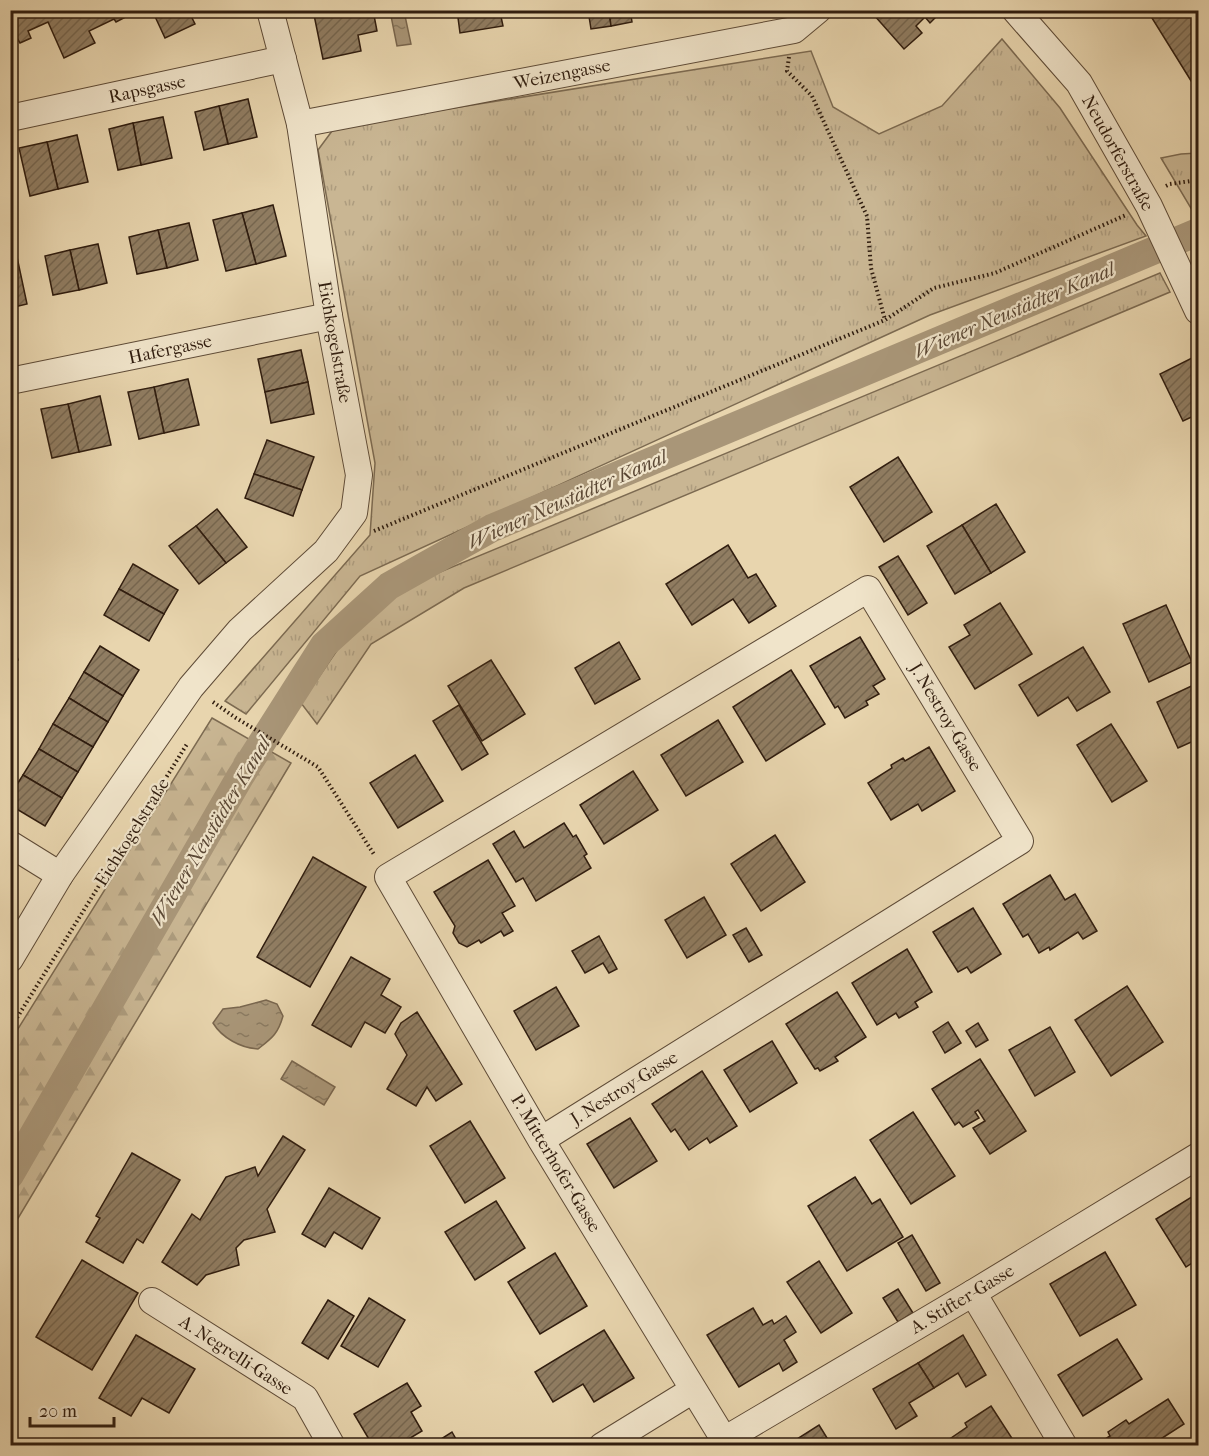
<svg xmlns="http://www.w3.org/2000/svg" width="1209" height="1456" font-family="'IM FELL French Canon',serif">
<defs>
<pattern id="grass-tufts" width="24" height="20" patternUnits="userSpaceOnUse" patternTransform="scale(1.5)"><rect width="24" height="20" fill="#c9b693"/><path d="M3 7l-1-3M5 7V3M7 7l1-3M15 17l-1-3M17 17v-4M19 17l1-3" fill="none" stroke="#ad9c7e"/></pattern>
<pattern id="forest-firs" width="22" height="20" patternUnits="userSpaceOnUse" patternTransform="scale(1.5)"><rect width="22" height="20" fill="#c9b693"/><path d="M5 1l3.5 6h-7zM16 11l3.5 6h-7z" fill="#ad9c7e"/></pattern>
<pattern id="water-ripples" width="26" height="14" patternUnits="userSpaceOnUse" patternTransform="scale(1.5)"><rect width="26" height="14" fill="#a99678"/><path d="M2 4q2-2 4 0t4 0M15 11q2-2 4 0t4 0" fill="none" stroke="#8a7a61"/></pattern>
<pattern id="building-hatch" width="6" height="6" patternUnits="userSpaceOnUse" patternTransform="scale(1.5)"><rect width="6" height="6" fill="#907d62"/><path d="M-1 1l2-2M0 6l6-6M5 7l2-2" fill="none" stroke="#76664f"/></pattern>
</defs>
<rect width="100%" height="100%" fill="#e8d5ae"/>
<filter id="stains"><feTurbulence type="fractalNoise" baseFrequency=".00333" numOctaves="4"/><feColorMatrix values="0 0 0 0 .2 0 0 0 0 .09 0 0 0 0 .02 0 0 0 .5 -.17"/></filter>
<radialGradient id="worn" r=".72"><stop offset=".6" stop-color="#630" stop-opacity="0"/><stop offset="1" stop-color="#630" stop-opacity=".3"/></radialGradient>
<g fill="url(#grass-tufts)" stroke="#7c6a51" stroke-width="1.5">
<polygon points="1002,39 1060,108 1137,225 1146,236 930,315 360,576 246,714 225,701 370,535 375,463 318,150 335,127 811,51 833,107 879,134 942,106"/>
<polygon points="1198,153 1198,213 1195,215 1161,158 1181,154"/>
<polygon points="1160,273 1170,292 464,588 371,644 317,724 301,703 340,646 404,587"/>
</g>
<polygon fill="url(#forest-firs)" stroke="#7c6a51" stroke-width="1.5" points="212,718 291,763 11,1230 11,1040"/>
<g fill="url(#water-ripples)" stroke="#79664e" stroke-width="1.5">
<polygon points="390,11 404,11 411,44 397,46"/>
<path d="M266 1000 277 1004 283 1016C278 1034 272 1038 258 1049 241 1048 222 1038 213 1023L223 1009 240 1007Z"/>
<polygon points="292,1061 335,1087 324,1105 281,1079"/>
</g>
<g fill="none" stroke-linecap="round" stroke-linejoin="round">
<polyline stroke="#a99678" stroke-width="28" points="10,1175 240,777 324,645 389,586 492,528 1198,232"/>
</g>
<g fill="url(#building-hatch)" stroke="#301d0f" stroke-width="1.5">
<polygon points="10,10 139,10 116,22 114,19 89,31 95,43 64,58 48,22 28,31 31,38 20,43 17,38 10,41"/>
<polygon points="152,10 188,10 195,24 165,38"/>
<polygon points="313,10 373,10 377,31 358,35 361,51 323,59"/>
<polygon points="457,10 513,10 500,12 503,26 460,33"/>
<polygon points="588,10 609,10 611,26 591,29"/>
<polygon points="609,10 630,10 632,22 611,26"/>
<polygon points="880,10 943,10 930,23 925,17 916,26 922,33 904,49 874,15"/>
<polygon points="1147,10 1198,10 1198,92"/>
<polygon points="248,99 257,137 228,144 219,106"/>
<polygon points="219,106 228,144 204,150 195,112"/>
<polygon points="163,117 172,158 141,165 133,123"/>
<polygon points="133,123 141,165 118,170 109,129"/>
<polygon points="77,135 88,182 58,189 47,142"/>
<polygon points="47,142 58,189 30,196 19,148"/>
<polygon points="273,205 286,256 256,264 242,213"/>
<polygon points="242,213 256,264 226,271 213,220"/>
<polygon points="189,223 198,260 167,268 158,230"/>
<polygon points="158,230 167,268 137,274 129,237"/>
<polygon points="98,244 107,283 79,290 70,250"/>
<polygon points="70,250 79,290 53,295 45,256"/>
<polygon points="17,257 27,304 10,308 10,258"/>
<polygon points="301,350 308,382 265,392 258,359"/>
<polygon points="1198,355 1198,414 1183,421 1160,374"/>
<polygon points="188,379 199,425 164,433 154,387"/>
<polygon points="308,382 314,414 271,423 265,392"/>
<polygon points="154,387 164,433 139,439 128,392"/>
<polygon points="100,396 111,445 79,452 68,404"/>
<polygon points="68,404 79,452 52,458 41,409"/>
<polygon points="267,440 314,457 302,490 254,474"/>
<polygon points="898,457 932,512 884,542 850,487"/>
<polygon points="254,474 302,490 293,516 245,498"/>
<polygon points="996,504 1025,552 991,573 962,525"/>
<polygon points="217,509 247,547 226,563 196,526"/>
<polygon points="962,525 991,573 955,594 927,546"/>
<polygon points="196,526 226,563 199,584 169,546"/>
<polygon points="728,545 748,578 756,574 776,606 749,623 733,599 692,625 666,584"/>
<polygon points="898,556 927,603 908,615 879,567"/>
<polygon points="133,564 178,590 164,614 119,589"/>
<polygon points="119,589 164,614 149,641 104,615"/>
<polygon points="1000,603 1032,654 975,689 949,647 970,635 964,625"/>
<polygon points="1166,605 1192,662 1149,682 1123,624"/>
<polygon points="10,631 18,660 10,662"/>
<polygon points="860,637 885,679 873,686 879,694 866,701 868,705 845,718 838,706 835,708 810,666"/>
<polygon points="619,642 640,679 595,704 575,668"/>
<polygon points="100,646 139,670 123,696 84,672"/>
<polygon points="1083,647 1110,692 1077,711 1068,697 1038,716 1019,685"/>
<polygon points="491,660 525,714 482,741 448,686"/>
<polygon points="791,670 825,724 766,761 733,707"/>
<polygon points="84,672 123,696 108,722 69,698"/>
<polygon points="1198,683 1198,739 1178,748 1157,702"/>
<polygon points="69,698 108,722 93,747 53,724"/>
<polygon points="459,705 488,754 462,770 433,721"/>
<polygon points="718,720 743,762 686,796 661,755"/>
<polygon points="53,724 93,747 78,772 39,749"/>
<polygon points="1111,724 1147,781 1112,802 1077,745"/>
<polygon points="929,747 955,791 922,811 918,804 891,820 868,783 892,768 891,765 903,758 905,761"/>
<polygon points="39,749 78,772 62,798 23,775"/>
<polygon points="415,755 443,801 398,828 370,783"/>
<polygon points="633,771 658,810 604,844 580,805"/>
<polygon points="23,775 62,798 45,826 10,805 10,795"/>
<polygon points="564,823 573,837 576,835 587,854 584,856 591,868 536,901 523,878 516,882 493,844 514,831 524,848"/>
<polygon points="775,835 805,882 761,911 731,864"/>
<polygon points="313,857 366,887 310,987 257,957"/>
<polygon points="488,860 515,906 502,913 513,931 504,936 501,931 481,943 479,940 467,947 459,943 453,933 455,926 434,892"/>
<polygon points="1050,875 1065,900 1075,894 1097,931 1083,939 1078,932 1050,950 1049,947 1039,953 1028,934 1023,937 1003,904"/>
<polygon points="704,897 726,935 687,958 665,920"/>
<polygon points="973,908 1001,954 971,973 967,967 958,972 933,932"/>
<polygon points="746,928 762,955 749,962 733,935"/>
<polygon points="599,936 617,969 609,973 603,963 585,973 572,951"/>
<polygon points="907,949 932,992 915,1002 918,1007 899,1018 896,1013 877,1025 852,983"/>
<polygon points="351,957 390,979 381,995 401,1007 385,1033 365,1022 351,1047 312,1025"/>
<polygon points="1127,986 1163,1042 1111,1076 1075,1020"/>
<polygon points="556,987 579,1026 536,1050 514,1011"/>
<polygon points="837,992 866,1037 835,1057 838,1061 820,1071 818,1068 815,1069 786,1024"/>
<polygon points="417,1012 462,1084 436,1101 427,1087 416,1106 387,1089 407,1055 395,1034 401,1023"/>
<polygon points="948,1022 961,1043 945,1053 933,1032"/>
<polygon points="978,1023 988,1040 976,1047 966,1031"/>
<polygon points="1050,1027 1075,1072 1035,1096 1009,1050"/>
<polygon points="772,1041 797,1083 750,1112 724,1070"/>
<polygon points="980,1059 1026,1131 990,1154 973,1128 985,1121 978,1110 975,1112 979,1118 963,1127 959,1122 955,1125 932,1089"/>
<polygon points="702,1071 737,1126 710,1143 707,1138 689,1150 675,1129 671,1132 652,1104"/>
<polygon points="913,1112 955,1176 911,1204 870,1140"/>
<polygon points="630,1118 657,1161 614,1188 587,1144"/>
<polygon points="470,1121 505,1178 465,1203 430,1146"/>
<polygon points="283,1136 305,1150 267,1209 275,1232 244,1240 236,1248 239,1265 206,1275 197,1285 162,1262 192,1214 200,1220 226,1177 255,1167 258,1176"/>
<polygon points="132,1153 180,1180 143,1243 137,1239 123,1263 86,1242 100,1218 96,1216"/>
<polygon points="855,1177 872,1204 880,1199 903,1237 847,1271 808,1206"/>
<polygon points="329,1188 380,1218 362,1249 334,1232 325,1247 302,1234"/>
<polygon points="1198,1193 1198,1259 1186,1267 1156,1219"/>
<polygon points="496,1201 525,1248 475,1280 445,1232"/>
<polygon points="912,1235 940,1283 926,1291 898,1243"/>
<polygon points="1105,1252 1136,1305 1080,1336 1050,1284"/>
<polygon points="555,1253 587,1306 540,1334 508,1282"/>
<polygon points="82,1260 138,1293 92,1370 36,1337"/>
<polygon points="819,1261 852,1313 821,1333 787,1282"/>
<polygon points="898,1289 913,1313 898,1322 883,1298"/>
<polygon points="369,1298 405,1320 378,1367 341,1346"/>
<polygon points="328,1300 354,1316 328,1359 302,1343"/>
<polygon points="753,1308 763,1325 772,1320 774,1324 786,1316 796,1332 784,1340 797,1362 783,1371 779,1363 739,1387 707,1335"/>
<polygon points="604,1330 634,1378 594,1402 583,1384 553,1402 535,1372"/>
<polygon points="136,1335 195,1369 169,1413 142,1398 131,1416 99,1398"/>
<polygon points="963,1335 986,1375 966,1387 958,1373 934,1388 918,1363"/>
<polygon points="1117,1339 1142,1379 1083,1416 1058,1375"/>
<polygon points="918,1363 934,1388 909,1403 917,1416 896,1429 873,1389"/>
<polygon points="407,1383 421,1406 411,1412 422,1431 397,1446 373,1446 354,1414"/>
<polygon points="1168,1399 1184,1424 1150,1446 1100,1446 1099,1443 1110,1436 1108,1432 1126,1420 1129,1424"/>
<polygon points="991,1406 1017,1446 941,1446 941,1445 967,1427 965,1423"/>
<polygon points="819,1425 832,1446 786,1446"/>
<polygon points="452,1432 460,1446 430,1446"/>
<polygon points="10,1439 22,1446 10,1446"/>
</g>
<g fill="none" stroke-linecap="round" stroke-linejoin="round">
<g stroke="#5e4b37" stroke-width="28">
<g id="minor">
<polyline points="1015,10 1079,83 1149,206 1198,311"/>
<polyline points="10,118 283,59"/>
<polyline points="300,124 794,30 818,10"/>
<polyline points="10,381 329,316"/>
<polyline points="10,844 60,875"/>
<polyline points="10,959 60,875 191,687 240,630 326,551 354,513 359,475 329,316 300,124 270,10"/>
<polyline points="541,1140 1020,841 868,589 388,877 541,1140 728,1446"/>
<polyline points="973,1293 1064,1446"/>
<polyline points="152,1301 305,1398 332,1446"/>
<polyline points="724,1440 973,1293 1198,1156"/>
<polyline points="602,1446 693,1390"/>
</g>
</g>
<g stroke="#301d0f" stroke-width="4" stroke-dasharray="1.5 3" stroke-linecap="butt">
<polyline points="789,57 787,71 812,96 867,216 871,268 885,320"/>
<polyline points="1166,186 1170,184 1198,180"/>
<polyline points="374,531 885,320 934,288 995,273 1126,215"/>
<polyline points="213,702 236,718 318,767 375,856"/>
<polyline points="10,1029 187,744"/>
</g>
<use href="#minor" stroke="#f0e4ca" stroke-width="26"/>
</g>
<g text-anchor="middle" stroke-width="4.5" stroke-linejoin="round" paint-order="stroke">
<g font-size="18" fill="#301d0f" stroke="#f0e4ca">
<text transform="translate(562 74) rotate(-11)" y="6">Weizengasse</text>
<text transform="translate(147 89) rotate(-12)" y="6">Rapsgasse</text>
<text transform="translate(1118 153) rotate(61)" y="6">Neudorferstraße</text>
<text transform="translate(335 342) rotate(80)" y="6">Eichkogelstraße</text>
<text transform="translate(170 349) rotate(-12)" y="6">Hafergasse</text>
<text transform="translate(946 717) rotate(59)" y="6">J. Nestroy-Gasse</text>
<text transform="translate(132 832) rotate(-58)" y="6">Eichkogelstraße</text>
<text transform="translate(624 1088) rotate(-32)" y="6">J. Nestroy-Gasse</text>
<text transform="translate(556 1163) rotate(59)" y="6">P. Mitterhofer-Gasse</text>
<text transform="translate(962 1299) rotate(-31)" y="6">A. Stifter-Gasse</text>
<text transform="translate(236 1355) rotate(33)" y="6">A. Negrelli-Gasse</text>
</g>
<g font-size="20" font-style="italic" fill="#5a4734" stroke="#f0e4ca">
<text transform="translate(1014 310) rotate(-23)" y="7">Wiener Neustädter Kanal</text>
<text transform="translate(567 499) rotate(-24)" y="7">Wiener Neustädter Kanal</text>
<text transform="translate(210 831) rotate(-59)" y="7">Wiener Neustädter Kanal</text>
</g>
</g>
<rect width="1209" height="1456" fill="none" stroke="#e8d5ae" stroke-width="36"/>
<rect x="12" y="12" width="1185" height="1432" fill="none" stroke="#301d0f" stroke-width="3"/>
<rect x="18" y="18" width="1173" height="1420" fill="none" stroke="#301d0f" stroke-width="1.5"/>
<path d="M30 1417v9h84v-9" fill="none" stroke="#301d0f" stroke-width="3"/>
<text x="39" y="1417" font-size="18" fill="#301d0f" stroke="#f0e4ca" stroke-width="4.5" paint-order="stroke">20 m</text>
<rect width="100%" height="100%" filter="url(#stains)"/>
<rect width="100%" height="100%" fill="url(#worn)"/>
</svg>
